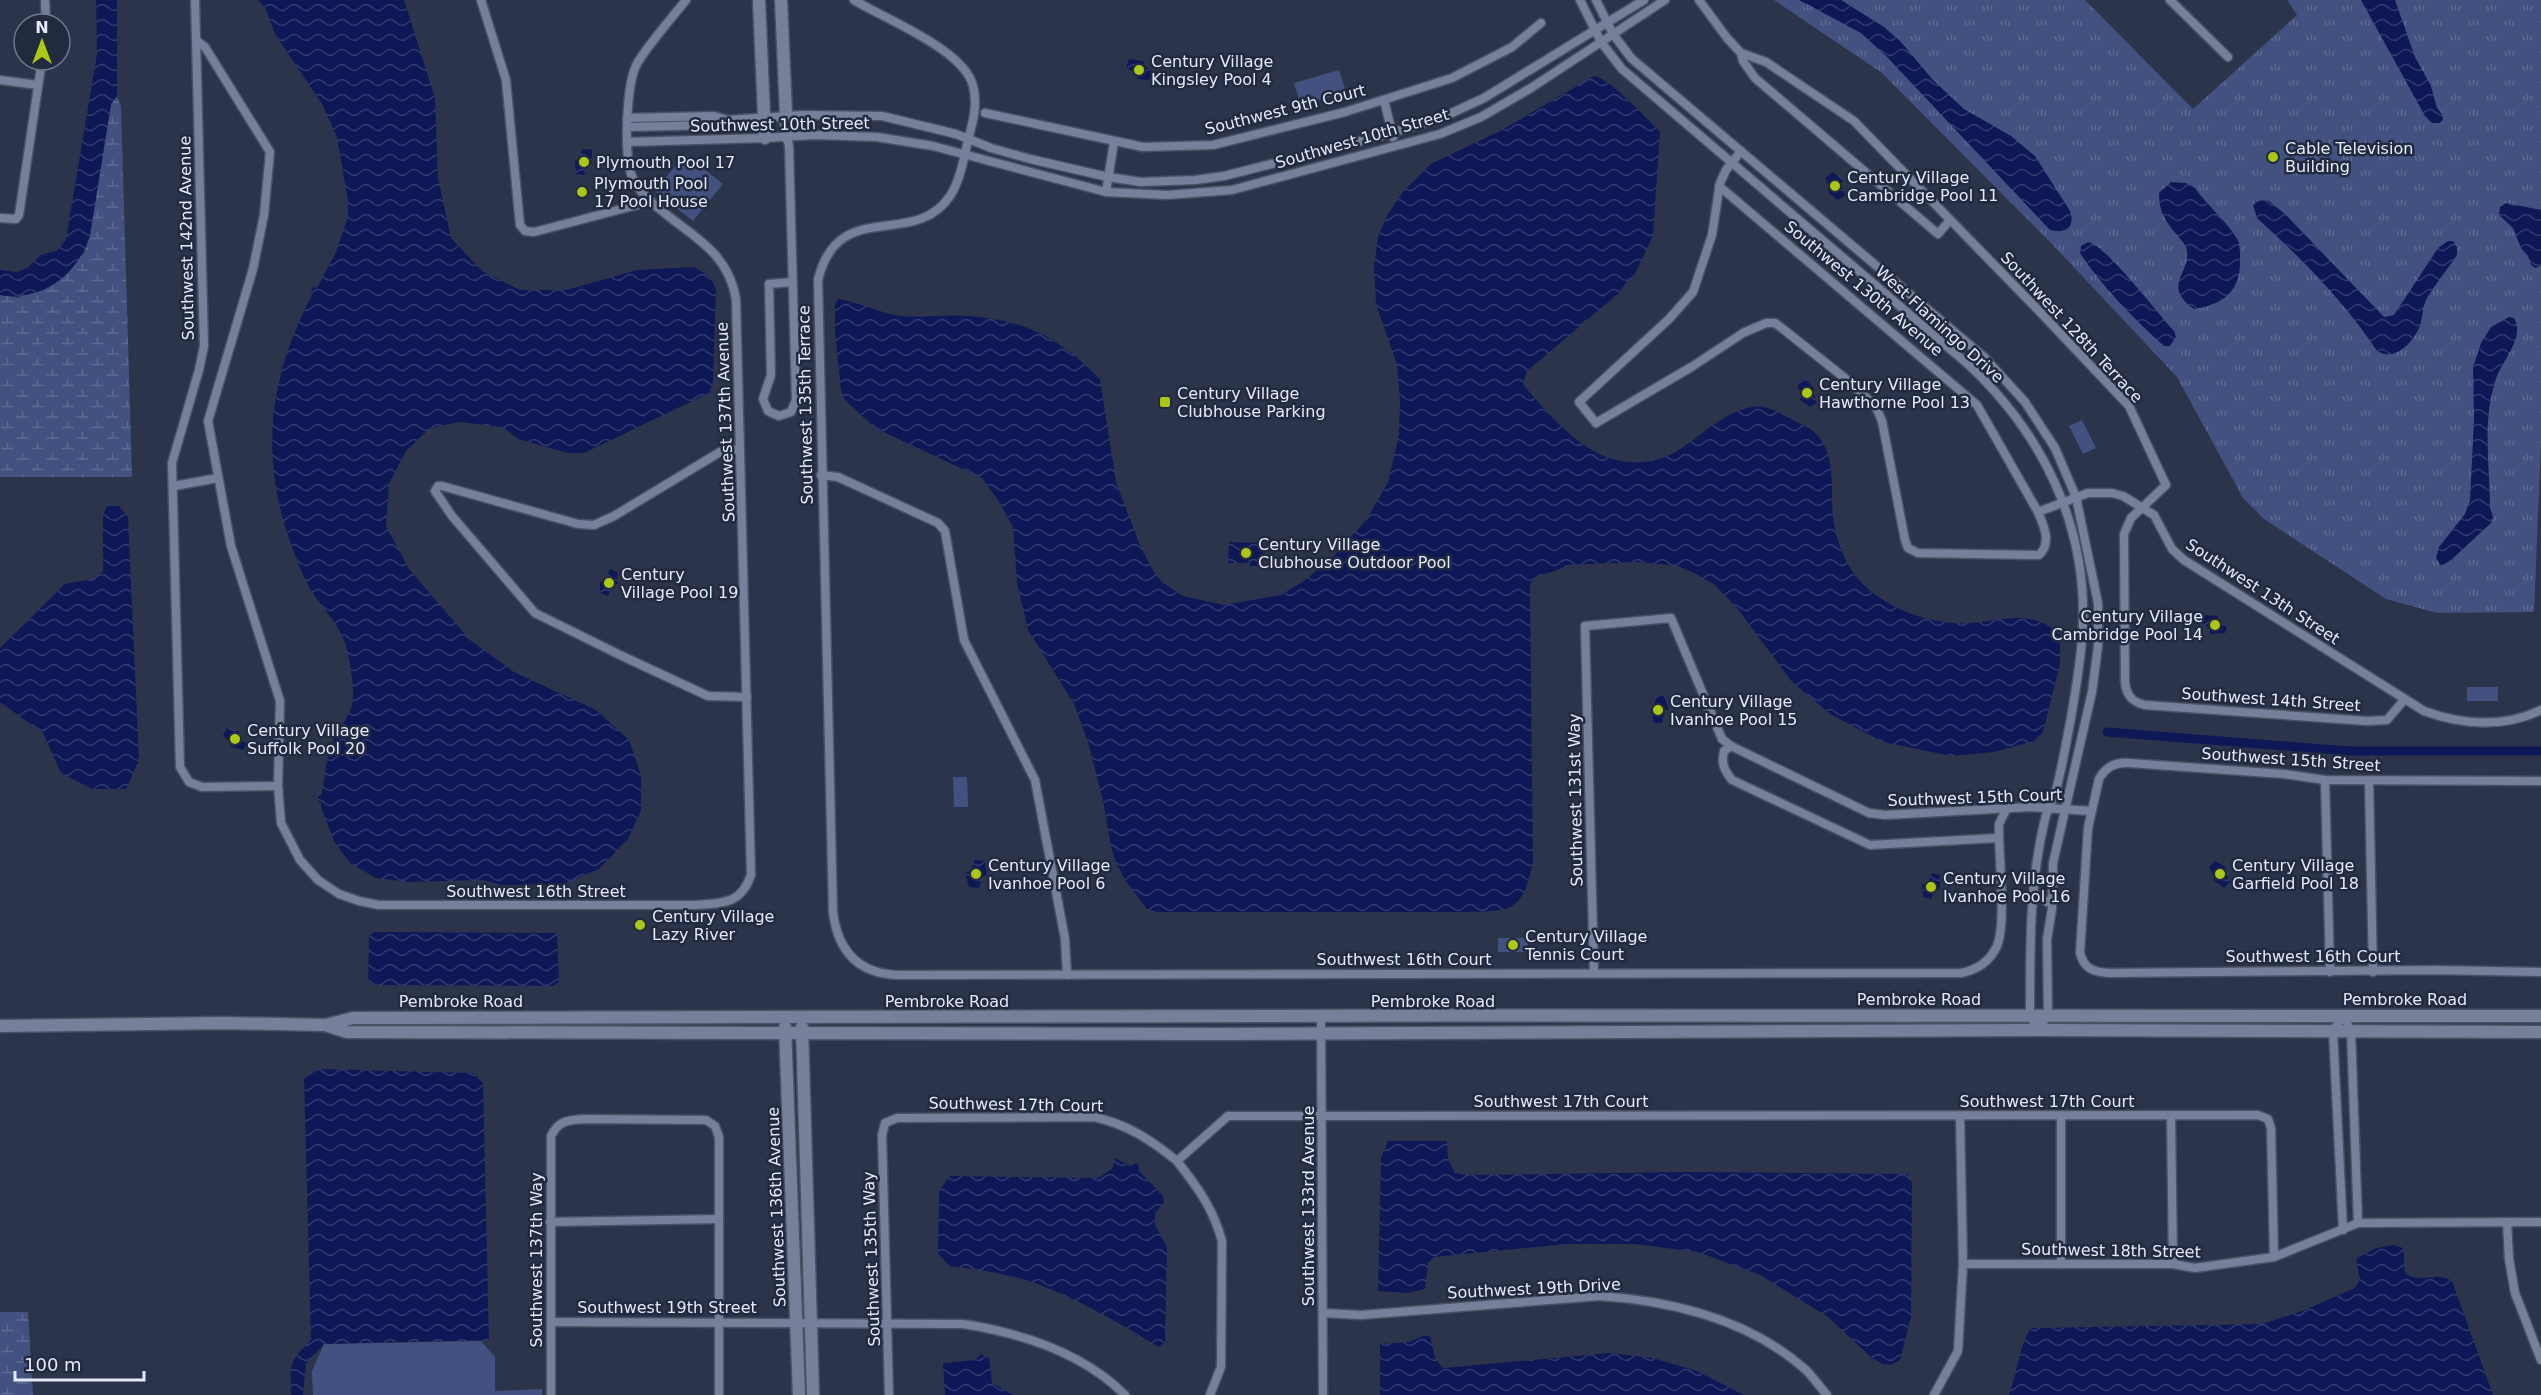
<svg xmlns="http://www.w3.org/2000/svg" width="2541" height="1395" font-family="'DejaVu Sans',sans-serif">
<defs>
<pattern id="grass-tufts" width="24" height="20" patternUnits="userSpaceOnUse" patternTransform="scale(1.5)"><rect width="24" height="20" fill="#425180"/><path d="M3 7l-1-3M5 7V3M7 7l1-3M15 17l-1-3M17 17v-4M19 17l1-3" fill="none" stroke="#5d6a93"/></pattern>
<pattern id="wetland-marsh" width="20" height="14" patternUnits="userSpaceOnUse" patternTransform="scale(1.5)"><rect width="20" height="14" fill="#425180"/><path d="M1 5h8M5 5V1M11 12h8M15 12V8" fill="none" stroke="#5d6a93"/></pattern>
<pattern id="water-waves" width="16" height="10" patternUnits="userSpaceOnUse" patternTransform="scale(1.5)"><rect width="16" height="10" fill="#0f1857"/><path d="M0 5q4-4 8 0t8 0" fill="none" stroke="#323a70"/></pattern>
</defs>
<rect width="100%" height="100%" fill="#2c344b"/>
<polygon fill="url(#grass-tufts)" points="1774,0 2085,0 2193,109 2297,15 2287,0 2541,0 2541,444 2534,612 2437,613 2386,599 2264,519 2243,498 2177,377 2052,244 1882,73"/>
<g fill="url(#wetland-marsh)">
<polygon points="117,96 121,106 132,477 0,477 0,295 18,298 84,254 90,235 111,104"/>
<polygon points="0,1312 28,1312 33,1395 0,1395"/>
</g>
<g fill="#425180">
<polygon points="1339,70 1346,92 1301,105 1294,83"/>
<polygon points="685,154 723,184 693,221 655,191"/>
<polygon points="2082,420 2096,448 2083,454 2069,426"/>
<rect x="2467" y="687" width="31" height="14"/>
<polygon points="953,777 967,777 968,807 954,807"/>
<rect x="1498" y="938" width="30" height="14"/>
<polygon points="481,1341 495,1357 495,1391 542,1389 542,1395 313,1395 312,1371 324,1344"/>
</g>
<g fill="url(#water-waves)">
<path d="M96 0H117V96L111 104 90 235C77 276 43 301 0 295V270L17 272 27 268 41 255 58 250 66 239 97 54Z"/>
<path d="M258 0H404L435 98 438 178 451 238 482 271 520 290H566L637 270 694 267 710 277 716 289 713 382 709 393 584 453H568L518 439 503 427 459 422 430 428 406 451 389 484 386 526 409 569 470 640 514 672 596 710 629 740 641 775V811L628 839 599 869 563 884 502 885 483 880 409 882 376 878 350 863 334 841 321 807V802H318V797L322 794C325 776 326 758 333 741 339 728 348 719 352 705 355 691 351 669 348 655 344 626 320 608 308 585 259 482 260 394 313 293L311 291 313 287 317 288 336 252 348 217V201L337 137 322 104 275 34 265 7Z"/>
<path d="M1799 0H1841L1884 27 1901 42 1933 80 1964 109 2011 136 2035 156 2070 211C2076 227 2065 234 2050 230L1887 57 1861 33Z"/>
<polygon points="2361,0 2395,0 2415,57 2431,86 2437,108 2442,114 2443,120 2439,123 2432,123 2425,116"/>
<polygon points="1129,59 1143,61 1144,65 1152,72 1149,80 1137,79 1136,75 1126,67"/>
<path d="M1594 76C1611 79 1645 118 1660 131L1653 236 1633 278 1627 281 1619 293 1527 371 1523 384C1557 425 1603 480 1665 457 1682 450 1695 438 1710 427 1725 417 1745 404 1764 407 1774 409 1784 416 1793 420 1800 424 1808 427 1813 431 1838 453 1830 488 1833 517 1836 540 1845 566 1862 583 1884 606 1920 620 1952 623 1989 627 2029 603 2060 635V664L2043 732 2034 741 1994 752 1951 756 1883 742 1830 714 1792 682 1737 608 1715 585 1696 574 1678 566 1639 562 1566 565C1554 575 1541 570 1530 584L1533 863C1522 911 1514 911 1467 912H1157L1147 909 1125 880 1116 862 1111 847 1103 801 1088 742 1074 704 1028 630 1017 583 1013 527 998 500 982 478 875 428 845 400 841 390 835 333V304L838 299C859 302 879 313 901 316 923 318 947 314 970 316 1028 321 1059 338 1100 379L1116 482 1139 543 1152 569 1162 582 1183 596 1224 605 1281 595 1304 581 1333 557 1367 519 1388 482 1399 435 1400 401 1397 365 1376 304 1374 266 1378 237 1388 214 1403 192 1431 164 1502 130Z"/>
<polygon points="583,149 592,150 592,163 588,165 584,175 576,174 575,161 578,159"/>
<polygon points="1833,172 1843,181 1841,185 1845,196 1838,200 1828,193 1829,188 1825,178"/>
<path d="M2171 182 2186 183 2195 188C2205 203 2235 230 2239 243 2240 247 2240 253 2240 257 2242 290 2224 305 2194 309 2161 286 2191 272 2187 251 2186 244 2181 240 2177 235 2165 221 2159 212 2159 193Z"/>
<path d="M2264 200 2269 201 2285 214 2384 317 2394 315 2438 248 2448 241H2453L2457 247V255C2447 270 2436 283 2427 298 2422 307 2423 317 2420 326 2413 342 2396 362 2377 351 2344 301 2302 259 2257 218L2253 205 2256 201Z"/>
<polygon points="2506,203 2541,210 2541,266 2535,268 2531,265 2528,256 2521,248 2513,228 2499,215 2500,207"/>
<path d="M2088 242C2106 245 2157 313 2174 331L2176 337 2170 346H2164C2133 318 2103 288 2080 253L2081 246Z"/>
<path d="M2509 317 2514 318C2526 339 2500 362 2495 382 2482 423 2490 466 2490 508L2493 517 2491 523 2449 562 2441 566 2436 558 2439 547 2465 514 2470 500 2474 420 2473 367 2481 343 2491 327Z"/>
<polygon points="1805,379 1814,388 1813,391 1817,403 1810,407 1799,399 1801,395 1797,384"/>
<polygon points="107,506 119,506 128,517 139,760 126,789 92,789 61,773 43,733 0,702 0,648 65,584 93,579 103,572 103,515"/>
<polygon points="1229,542 1263,543 1263,566 1250,566 1250,563 1228,563"/>
<polygon points="610,569 617,572 618,584 613,585 608,596 600,593 600,582 605,581"/>
<polygon points="2204,615 2218,616 2218,620 2227,626 2225,633 2210,634 2210,629 2202,623"/>
<polygon points="1656,696 1664,696 1669,709 1665,711 1662,723 1654,723 1650,709 1654,708"/>
<polygon points="227,728 239,731 239,736 247,745 243,750 231,747 230,743 223,735"/>
<polygon points="974,860 985,861 987,875 982,877 979,888 969,887 965,873 971,871"/>
<polygon points="2215,861 2226,867 2225,871 2230,882 2224,888 2213,880 2214,877 2209,867"/>
<polygon points="1932,873 1940,875 1940,889 1935,890 1931,899 1923,897 1922,884 1927,884"/>
<polygon points="374,932 557,933 559,982 553,986 375,985 370,983 368,979 369,937"/>
<path d="M318 1069 473 1073 483 1083 489 1340 324 1344 306 1364 303 1395H291C290 1364 288 1363 311 1340L304 1079Z"/>
<polygon points="1388,1141 1447,1141 1448,1159 1455,1173 1468,1175 1684,1172 1907,1174 1912,1183 1911,1317 1900,1360 1891,1365 1883,1364 1872,1358 1828,1317 1760,1275 1698,1252 1634,1244 1566,1244 1434,1257 1428,1263 1425,1289 1407,1293 1378,1291 1381,1158"/>
<path d="M1115 1158 1130 1166 1136 1163 1139 1166V1171L1163 1196 1164 1202 1155 1213V1225L1167 1247 1165 1342 1159 1347C1121 1324 1082 1301 1040 1285 1012 1274 980 1270 950 1266L938 1254 939 1191 950 1176 1098 1178 1112 1169Z"/>
<path d="M2394 1245 2403 1248 2405 1273C2419 1284 2438 1271 2452 1281L2493 1395H2009C2017 1375 2019 1344 2031 1328L2262 1324 2302 1311 2355 1288 2360 1279 2356 1259 2376 1248Z"/>
<polygon points="1423,1336 1430,1336 1435,1358 1443,1368 1610,1353 1653,1358 1697,1371 1744,1395 1380,1395 1380,1344 1409,1342"/>
<polygon points="981,1354 989,1358 992,1383 1013,1395 945,1395 943,1363 975,1360"/>
</g>
<g fill="none" stroke-linecap="round" stroke-linejoin="round">
<polyline stroke="#0f1857" stroke-width="9" points="2107,732 2350,751 2541,751"/>
<g stroke="#4b5164" stroke-width="11">
<g id="street">
<polyline points="45,0 46,24"/>
<polyline points="195,0 204,346 199,370 172,463 180,767 189,782 202,787 278,786"/>
<polyline points="481,0 506,80 520,225 525,231 534,232 637,205 646,197"/>
<path d="M854 0C885 19 965 50 973 86 978 104 973 122 968 140 964 158 960 181 950 196 914 250 838 196 818 280L833 912C838 952 859 974 899 975L1961 973C1977 970 1990 961 1997 946 2007 921 1998 854 1999 824L2006 810"/>
<path d="M1580 0 1601 42 1622 69 1970 366C2042 434 2086 523 2083 624 2082 656 2076 687 2071 718 2066 743 2062 769 2055 794 2052 802 2047 810 2045 819 2030 880 2030 942 2030 1004V1015L2038 1030"/>
<polyline points="1596,0 1613,34 1631,58 1984,357 2025,402 2055,448 2076,497 2098,603 2098,646 2092,692 2053,863 2052,909 2047,939 2048,1015 2038,1030"/>
<path d="M1699 0 1727 38 1741 53 1766 62 1854 121 2040 312 2129 406 2166 485 2131 518 2124 534 2125 682C2126 695 2132 702 2145 705L2367 721 2387 720 2404 700"/>
<polyline points="2170,0 2228,57"/>
<path d="M197 41 205 47 270 152 264 215 253 269 208 421 231 546 280 701 278 786 281 823 300 860 318 880 339 894 359 901 379 905H696C724 903 741 904 751 875L736 299C728 250 689 235 656 206 646 198 635 186 631 174 624 151 626 81 638 62 652 40 670 20 686 0"/>
<polyline points="1741,53 1743,61 1755,78 1938,234 1950,220"/>
<polyline points="0,80 38,85"/>
<polyline points="1384,100 1393,137"/>
<polyline points="985,113 1143,147 1213,145 1345,112 1452,78 1512,47 1541,23"/>
<polyline points="627,118 714,116 727,120"/>
<polyline points="628,127 713,125 727,120 803,115 882,116 956,134 991,148 1030,159 1108,177 1141,182 1195,180 1224,176 1381,136 1441,118 1484,98 1644,0"/>
<polyline points="787,137 789,146 796,400 791,412 779,416 768,411 763,399 771,375 769,284 793,282"/>
<polyline points="628,142 765,138 814,135 877,137 933,146 1106,192 1167,195 1232,190 1440,134 1481,117 1531,88 1665,0"/>
<path d="M1741 151 1726 170 1720 183 1712 235 1693 292 1669 319 1579 402 1596 423 1693 366 1743 333 1766 323H1775L1783 329 1846 379 1876 407 1882 421 1905 540 1908 548 1918 553 2039 555C2052 543 2044 526 2038 512L2088 493H2112L2123 496 2154 515 2172 549 2184 560 2424 711C2462 725 2504 728 2541 710"/>
<polyline points="1719,186 1977,405 2038,512"/>
<polyline points="1106,192 1114,142"/>
<polyline points="0,218 16,219 19,215 42,60"/>
<polyline points="740,449 720,452 614,516 594,525 578,524 442,486 438,486 435,491 452,516 535,613 622,656 708,696 747,697"/>
<polyline points="821,475 838,477 938,523 945,531 964,640 1035,780 1065,939 1067,975"/>
<polyline points="174,486 218,478"/>
<path d="M1731 746 1724 751C1721 763 1724 770 1732 780L1870 845 1998 838"/>
<polyline points="2325,780 2330,972"/>
<polyline points="2369,781 2373,972"/>
<path d="M2541 781 2325 780 2284 774 2129 763C2116 762 2106 766 2099 779L2088 828 2080 953C2084 969 2094 972 2109 973L2434 970 2541 972"/>
<polyline points="2032,902 2040,896 2047,902"/>
<polyline points="1594,973 1585,626 1671,618 1722,739 1731,746 1869,813 1885,815 2030,807 2091,811"/>
<polyline points="2343,1015 2351,1031 2358,1223"/>
<polyline points="1321,1017 1323,1395"/>
<polyline points="2061,1116 2061,1264"/>
<polyline points="2171,1116 2173,1264"/>
<path d="M1177 1161C1198 1188 1213 1208 1222 1241L1221 1367 1210 1395"/>
<polyline points="550,1222 719,1219"/>
<polyline points="2507,1222 2509,1259 2515,1293 2541,1360"/>
<polyline points="2343,1230 2333,1031 2343,1015"/>
<polyline points="1963,1264 2173,1264 2195,1268 2274,1257 2358,1223 2541,1222"/>
<path d="M1323 1313 1361 1315 1600 1296C1673 1301 1750 1320 1806 1370 1813 1377 1820 1387 1827 1395"/>
<path d="M551 1322 963 1324C1021 1333 1083 1353 1125 1395"/>
<path d="M551 1395V1136C558 1121 568 1120 584 1119L706 1120 715 1126 719 1137V1395"/>
<path d="M889 1395 882 1135 885 1123 897 1118 1094 1117C1127 1124 1151 1140 1177 1161L1228 1116 2258 1115 2268 1119 2271 1128 2274 1257"/>
<polyline points="1934,1395 1958,1351 1963,1264 1960,1117"/>
</g>
</g>
<g stroke="#4b5164" stroke-width="15">
<g id="secondary">
<polyline points="759,0 765,138"/>
<polyline points="781,0 787,137"/>
<path d="M326 1025 353 1018C1082 1016 1812 1014 2541 1016"/>
<polyline points="0,1026 223,1023 325,1025 347,1032 1216,1034 2038,1030 2541,1032"/>
<polyline points="785,1027 799,1395"/>
<polyline points="802,1027 813,1395"/>
</g>
</g>
<use href="#street" stroke="#77809b" stroke-width="8"/>
<use href="#secondary" stroke="#77809b" stroke-width="12"/>
</g>
<g fill="#abc615" stroke="#222a40" stroke-width="2">
<circle cx="1139" cy="70" r="6"/>
<circle cx="2273" cy="157" r="6"/>
<circle cx="584" cy="162" r="6"/>
<circle cx="1835" cy="186" r="6"/>
<circle cx="582" cy="192" r="6"/>
<circle cx="1807" cy="393" r="6"/>
<rect x="1159" y="396" width="12" height="12" rx="3"/>
<circle cx="1246" cy="553" r="6"/>
<circle cx="609" cy="583" r="6"/>
<circle cx="2215" cy="625" r="6"/>
<circle cx="1658" cy="710" r="6"/>
<circle cx="235" cy="739" r="6"/>
<circle cx="976" cy="874" r="6"/>
<circle cx="2220" cy="874" r="6"/>
<circle cx="1931" cy="887" r="6"/>
<circle cx="640" cy="925" r="6"/>
<circle cx="1513" cy="945" r="6"/>
</g>
<g text-anchor="middle" stroke-width="5" stroke-linejoin="round" paint-order="stroke">
<g font-size="16" fill="#e5eaf9" stroke="#222a40" text-anchor="start">
<text x="1151" y="67">Century Village<tspan x="1151" dy="18">Kingsley Pool 4</tspan></text>
<text x="2285" y="154">Cable Television<tspan x="2285" dy="18">Building</tspan></text>
<text x="596" y="168">Plymouth Pool 17</text>
<text x="1847" y="183">Century Village<tspan x="1847" dy="18">Cambridge Pool 11</tspan></text>
<text x="594" y="189">Plymouth Pool<tspan x="594" dy="18">17 Pool House</tspan></text>
<text x="1819" y="390">Century Village<tspan x="1819" dy="18">Hawthorne Pool 13</tspan></text>
<text x="1177" y="399">Century Village<tspan x="1177" dy="18">Clubhouse Parking</tspan></text>
<text x="1258" y="550">Century Village<tspan x="1258" dy="18">Clubhouse Outdoor Pool</tspan></text>
<text x="621" y="580">Century<tspan x="621" dy="18">Village Pool 19</tspan></text>
<text x="2203" y="622" text-anchor="end">Century Village<tspan x="2203" dy="18">Cambridge Pool 14</tspan></text>
<text x="1670" y="707">Century Village<tspan x="1670" dy="18">Ivanhoe Pool 15</tspan></text>
<text x="247" y="736">Century Village<tspan x="247" dy="18">Suffolk Pool 20</tspan></text>
<text x="988" y="871">Century Village<tspan x="988" dy="18">Ivanhoe Pool 6</tspan></text>
<text x="2232" y="871">Century Village<tspan x="2232" dy="18">Garfield Pool 18</tspan></text>
<text x="1943" y="884">Century Village<tspan x="1943" dy="18">Ivanhoe Pool 16</tspan></text>
<text x="652" y="922">Century Village<tspan x="652" dy="18">Lazy River</tspan></text>
<text x="1525" y="942">Century Village<tspan x="1525" dy="18">Tennis Court</tspan></text>
</g>
<g font-size="16" fill="#e5eaf9" stroke="#222a40">
<text transform="translate(1285 109) rotate(-14)" y="6">Southwest 9th Court</text>
<text transform="translate(780 124) rotate(-1)" y="6">Southwest 10th Street</text>
<text transform="translate(1362 138) rotate(-16)" y="6">Southwest 10th Street</text>
<text transform="translate(186 238) rotate(-91)" y="6">Southwest 142nd Avenue</text>
<text transform="translate(1864 288) rotate(40)" y="6">Southwest 130th Avenue</text>
<text transform="translate(1940 324) rotate(42)" y="6">West Flamingo Drive</text>
<text transform="translate(2072 327) rotate(47)" y="6">Southwest 128th Terrace</text>
<text transform="translate(805 405) rotate(-91)" y="6">Southwest 135th Terrace</text>
<text transform="translate(725 422) rotate(-92)" y="6">Southwest 137th Avenue</text>
<text transform="translate(2263 591) rotate(33)" y="6">Southwest 13th Street</text>
<text transform="translate(2271 699) rotate(4)" y="6">Southwest 14th Street</text>
<text transform="translate(2291 759) rotate(4)" y="6">Southwest 15th Street</text>
<text transform="translate(1975 797) rotate(-2)" y="6">Southwest 15th Court</text>
<text transform="translate(1575 800) rotate(-91)" y="6">Southwest 131st Way</text>
<text x="536" y="897">Southwest 16th Street</text>
<text x="2313" y="962">Southwest 16th Court</text>
<text x="1404" y="965">Southwest 16th Court</text>
<text x="1919" y="1005">Pembroke Road</text>
<text x="2405" y="1005">Pembroke Road</text>
<text x="461" y="1007">Pembroke Road</text>
<text x="947" y="1007">Pembroke Road</text>
<text x="1433" y="1007">Pembroke Road</text>
<text x="1561" y="1107">Southwest 17th Court</text>
<text x="2047" y="1107">Southwest 17th Court</text>
<text transform="translate(1016 1104) rotate(1)" y="6">Southwest 17th Court</text>
<text transform="translate(1308 1206) rotate(-90)" y="6">Southwest 133rd Avenue</text>
<text transform="translate(776 1207) rotate(-92)" y="6">Southwest 136th Avenue</text>
<text transform="translate(2111 1250) rotate(1)" y="6">Southwest 18th Street</text>
<text transform="translate(871 1259) rotate(-92)" y="6">Southwest 135th Way</text>
<text transform="translate(536 1260) rotate(-90)" y="6">Southwest 137th Way</text>
<text transform="translate(1534 1288) rotate(-3)" y="6">Southwest 19th Drive</text>
<text x="667" y="1313">Southwest 19th Street</text>
</g>
</g>
<g transform="translate(42 42)"><circle r="28" fill="#222a40" stroke="#70778a" stroke-width="1.5"/>
<path d="M0-4.5L10 22L0 15L-10 22Z" fill="#abc615"/>
<text y="-9" font-size="16" font-weight="bold" text-anchor="middle" fill="#e5eaf9">N</text>
</g>
<path d="M15 1371v9h129v-9" fill="none" stroke="#e5eaf9" stroke-width="3"/>
<text x="24" y="1371" font-size="18" fill="#e5eaf9" stroke="#222a40" stroke-width="4.5" paint-order="stroke">100 m</text>
</svg>
